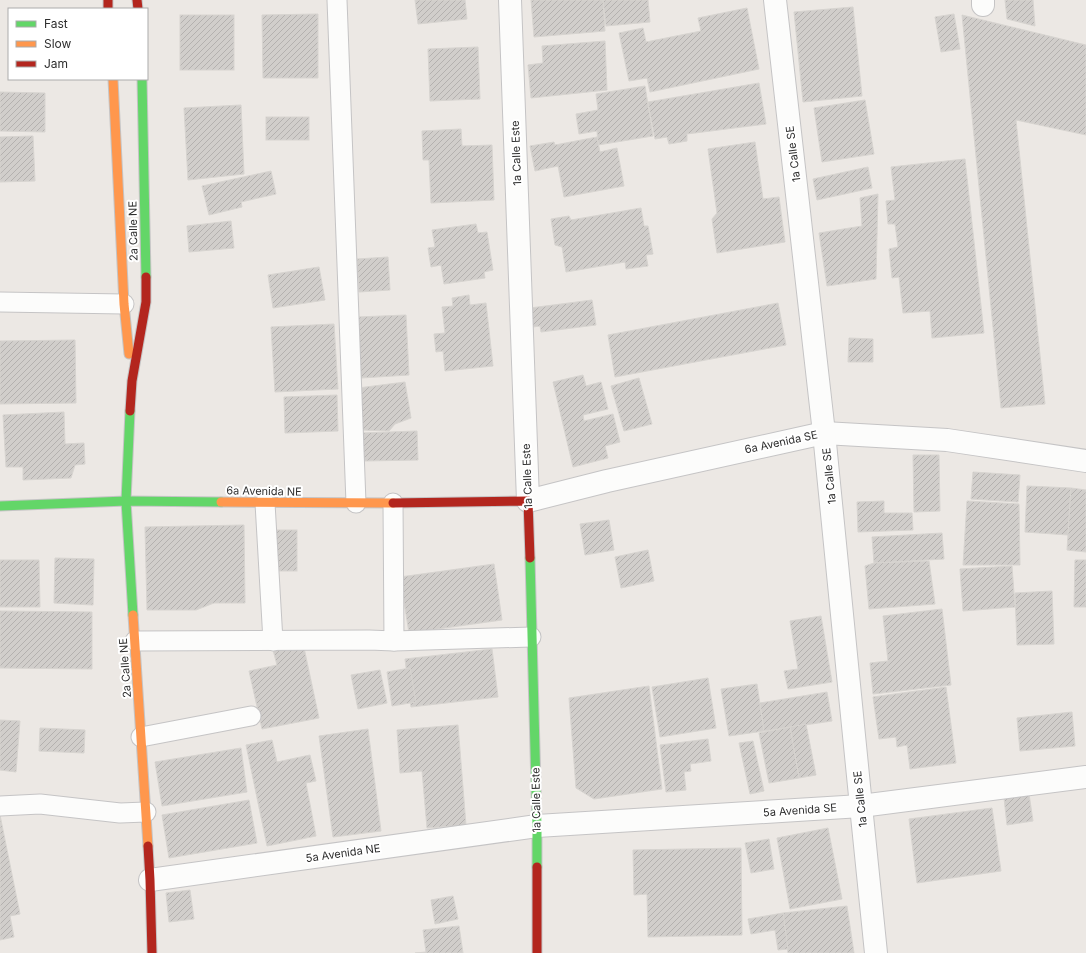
<svg xmlns="http://www.w3.org/2000/svg" width="1086" height="953" font-family="Inter,sans-serif">
<defs>
<pattern id="building-hatch" width="6" height="6" patternUnits="userSpaceOnUse"><rect width="6" height="6" fill="#d1cecb"/><path d="M-1 1l2-2M0 6l6-6M5 7l2-2" fill="none" stroke="#b4b1af"/></pattern>
</defs>
<rect width="100%" height="100%" fill="#ece8e4"/>
<g fill="url(#building-hatch)" stroke="#d7d4d0">
<polygon points="415,0 465,0 467,19 418,24"/>
<polygon points="531,0 603,0 605,31 534,37"/>
<polygon points="603,0 648,0 650,22 606,26"/>
<polygon points="1005,0 1033,0 1035,26 1007,19"/>
<polygon points="853,7 862,96 803,102 794,12"/>
<polygon points="747,8 759,69 650,92 647,78 629,81 619,33 643,28 646,42 701,31 698,18"/>
<polygon points="318,14 318,78 263,78 262,15"/>
<polygon points="954,14 960,49 941,52 935,17"/>
<rect x="180" y="15" width="54" height="55"/>
<polygon points="962,15 1086,45 1086,135 1016,120 1045,404 1001,408"/>
<polygon points="605,41 607,90 531,98 528,65 543,63 542,46"/>
<polygon points="478,47 480,99 430,101 428,49"/>
<polygon points="759,83 766,124 687,134 687,141 669,144 667,137 655,139 648,102"/>
<polygon points="645,86 653,136 598,145 597,131 579,134 576,114 598,110 596,94"/>
<polygon points="0,92 45,93 45,132 0,131"/>
<polygon points="865,100 874,154 822,162 814,108"/>
<polygon points="241,105 244,174 188,180 184,108"/>
<rect x="266" y="117" width="43" height="23"/>
<polygon points="461,129 462,146 492,145 494,200 431,203 429,160 423,160 422,131"/>
<polygon points="33,136 35,181 0,182 0,137"/>
<polygon points="597,137 600,152 617,148 624,186 564,197 558,166 535,171 530,146 554,142 555,145"/>
<polygon points="755,142 763,199 779,197 785,242 717,253 712,219 717,213 708,149"/>
<polygon points="965,159 984,333 932,338 930,311 903,313 899,277 892,278 889,249 898,247 895,224 888,224 886,201 895,200 891,167"/>
<polygon points="868,167 872,188 817,200 813,179"/>
<polygon points="271,171 276,194 241,202 242,207 209,215 202,186"/>
<polygon points="878,194 876,279 827,286 819,233 862,226 860,198"/>
<polygon points="641,208 644,226 648,226 653,254 646,255 648,266 626,269 625,262 566,272 562,247 555,245 551,219 569,216 571,220"/>
<polygon points="231,221 234,248 189,252 187,226"/>
<polygon points="476,224 478,233 487,232 493,270 484,272 485,278 444,284 441,265 431,267 428,248 435,247 432,230"/>
<polygon points="388,257 390,290 359,292 357,259"/>
<polygon points="319,267 325,300 273,308 268,275"/>
<polygon points="469,295 470,305 486,303 493,366 445,371 443,351 436,352 434,334 445,333 442,307 453,306 452,298"/>
<polygon points="592,300 596,325 541,332 540,326 533,327 530,308"/>
<polygon points="778,303 786,345 615,377 608,335"/>
<polygon points="406,315 409,375 361,378 358,317"/>
<polygon points="334,324 338,389 275,392 271,327"/>
<polygon points="849,338 873,339 873,362 848,362"/>
<polygon points="75,340 76,403 0,404 0,341"/>
<polygon points="583,375 586,386 601,382 608,409 583,415 584,421 613,414 620,442 605,446 608,458 573,467 553,382"/>
<polygon points="639,378 652,424 624,431 611,386"/>
<polygon points="405,382 411,418 395,424 389,431 362,430 358,388"/>
<polygon points="337,395 338,431 285,433 284,397"/>
<polygon points="64,412 65,444 84,443 85,464 75,465 71,478 23,480 23,467 6,467 3,415"/>
<polygon points="417,431 418,460 364,461 362,433"/>
<polygon points="913,455 939,455 940,511 914,512"/>
<polygon points="973,472 1020,475 1018,502 971,499"/>
<polygon points="1027,486 1071,488 1068,535 1025,532"/>
<polygon points="1071,488 1086,490 1086,552 1067,550"/>
<polygon points="884,501 884,513 912,513 913,530 858,532 857,502"/>
<polygon points="967,501 1019,504 1020,565 963,565"/>
<polygon points="609,520 614,550 585,555 580,524"/>
<polygon points="244,525 245,603 214,603 196,610 147,610 145,527"/>
<rect x="275" y="530" width="22" height="41"/>
<polygon points="942,533 944,559 874,563 872,537"/>
<polygon points="648,550 654,581 621,588 615,557"/>
<polygon points="55,558 94,559 93,605 54,603"/>
<polygon points="0,560 39,560 40,607 0,607"/>
<polygon points="1075,560 1086,560 1086,607 1074,607"/>
<polygon points="929,561 935,604 869,609 865,566 874,563"/>
<polygon points="494,564 502,620 409,633 400,577"/>
<polygon points="1012,566 1015,607 963,611 960,569"/>
<polygon points="1052,591 1054,644 1017,645 1015,593"/>
<polygon points="942,609 951,685 873,694 870,663 888,661 883,616"/>
<polygon points="0,611 92,612 92,669 0,668"/>
<polygon points="821,616 832,682 788,689 784,671 798,669 790,621"/>
<polygon points="303,643 319,718 262,729 249,671 277,665 273,650"/>
<polygon points="492,649 498,697 411,707 405,659"/>
<polygon points="410,668 416,702 392,706 387,672"/>
<polygon points="380,670 387,703 358,709 351,675"/>
<polygon points="708,678 716,728 660,737 652,687"/>
<polygon points="757,684 764,731 729,736 721,689"/>
<polygon points="649,686 662,789 594,799 576,788 569,698"/>
<polygon points="946,687 956,763 910,769 907,745 897,747 896,737 879,739 873,697"/>
<polygon points="827,692 832,721 764,731 760,703"/>
<polygon points="1072,712 1075,746 1020,751 1017,718"/>
<polygon points="0,720 20,721 16,772 0,770"/>
<polygon points="806,724 816,775 799,778 790,727"/>
<polygon points="458,725 466,825 427,828 422,771 400,773 397,730"/>
<polygon points="790,727 799,778 769,783 759,733"/>
<polygon points="40,728 85,730 84,753 39,751"/>
<polygon points="368,729 381,831 333,837 319,736"/>
<polygon points="708,739 711,761 690,764 691,771 684,772 686,790 666,792 660,745"/>
<polygon points="272,740 277,762 310,755 316,781 306,783 316,836 267,846 246,745"/>
<polygon points="753,741 764,791 750,794 739,743"/>
<polygon points="241,748 247,792 162,806 155,762"/>
<polygon points="1029,794 1033,821 1007,825 1004,798"/>
<polygon points="249,800 257,843 169,858 162,815"/>
<polygon points="992,808 1001,871 917,883 909,819"/>
<polygon points="0,815 20,914 10,916 14,937 0,940"/>
<polygon points="828,828 842,899 790,909 777,838"/>
<polygon points="769,839 774,869 751,873 745,843"/>
<polygon points="741,848 742,935 648,937 647,894 634,895 633,850"/>
<polygon points="190,890 194,919 169,922 166,893"/>
<polygon points="453,896 458,919 435,924 431,900"/>
<polygon points="847,906 854,953 788,953 783,913"/>
<polygon points="783,913 788,949 778,950 775,930 751,934 748,919"/>
<polygon points="459,926 463,953 415,953 426,952 423,930"/>
</g>
<g fill="none" stroke-linecap="round" stroke-linejoin="round">
<g stroke="#c5c4c5" stroke-width="21">
<g id="lane">
<polyline points="337,0 356,503"/>
<polyline points="0,302 124,304"/>
<polyline points="265,503 273,641"/>
<polyline points="135,641 369,640 394,641 393,503"/>
<polyline points="394,641 531,637"/>
<polyline points="141,737 251,716"/>
<polyline points="0,806 40,804 120,813 146,812"/>
</g>
</g>
<g stroke="#c5c4c5" stroke-width="24">
<g id="street">
<polyline points="510,0 528,501 607,481 824,433 947,440 1086,461"/>
<polyline points="775,0 824,433 861,806 876,953"/>
<polyline points="983,0 983,5"/>
<polyline points="150,880 537,826 861,806 1086,777"/>
</g>
</g>
<g stroke="#c5c4c5" stroke-width="11">
<g id="fast">
<polyline points="142,79 146,277"/>
<polyline points="130,411 126,501 133,615"/>
<polyline points="0,506 126,501 221,502"/>
<polyline points="530,558 537,826 537,867"/>
</g>
</g>
<g stroke="#c5c4c5" stroke-width="11">
<g id="slow">
<polyline points="113,79 124,304 129,354"/>
<polyline points="221,502 393,503"/>
<polyline points="133,615 148,846"/>
</g>
</g>
<g stroke="#c5c4c5" stroke-width="11">
<g id="jam">
<polyline points="108,0 108,9"/>
<polyline points="137,0 138,9"/>
<polyline points="130,411 132,381 146,302 146,277"/>
<polyline points="393,503 528,501 530,558"/>
<polyline points="148,846 150,880 152,953"/>
<polyline points="537,867 537,953"/>
</g>
</g>
<use href="#lane" stroke="#fcfcfb" stroke-width="19"/>
<use href="#street" stroke="#fcfcfb" stroke-width="22"/>
<use href="#fast" stroke="#63d668" stroke-width="9"/>
<use href="#slow" stroke="#ff974d" stroke-width="9"/>
<use href="#jam" stroke="#b3261e" stroke-width="9"/>
</g>
<g text-anchor="middle" stroke-width="4" stroke-linejoin="round" paint-order="stroke">
<g font-size="11" fill="#2e2e2e" stroke="#fff">
<text transform="translate(516 153) rotate(-92)" y="4">1a Calle Este</text>
<text transform="translate(793 154) rotate(-97)" y="4">1a Calle SE</text>
<text transform="translate(133 231) rotate(-91)" y="4">2a Calle NE</text>
<text transform="translate(781 442) rotate(-12)" y="4">6a Avenida SE</text>
<text transform="translate(527 476) rotate(-92)" y="4">1a Calle Este</text>
<text transform="translate(829 476) rotate(-96)" y="4">1a Calle SE</text>
<text transform="translate(264 491) rotate(1)" y="4">6a Avenida NE</text>
<text transform="translate(125 668) rotate(-94)" y="4">2a Calle NE</text>
<text transform="translate(860 799) rotate(-96)" y="4">1a Calle SE</text>
<text transform="translate(536 800) rotate(-91)" y="4">1a Calle Este</text>
<text transform="translate(800 810) rotate(-4)" y="4">5a Avenida SE</text>
<text transform="translate(343 853) rotate(-8)" y="4">5a Avenida NE</text>
</g>
</g>
<rect x="8" y="8" width="140" height="72" fill="#ffffff" stroke="#ababab"/>
<rect x="16" y="21" width="20" height="6" fill="#63d668" stroke="#ababab"/>
<text x="44" y="28" font-size="12" fill="#2e2e2e">Fast</text>
<rect x="16" y="41" width="20" height="6" fill="#ff974d" stroke="#ababab"/>
<text x="44" y="48" font-size="12" fill="#2e2e2e">Slow</text>
<rect x="16" y="61" width="20" height="6" fill="#b3261e" stroke="#ababab"/>
<text x="44" y="68" font-size="12" fill="#2e2e2e">Jam</text>
</svg>
